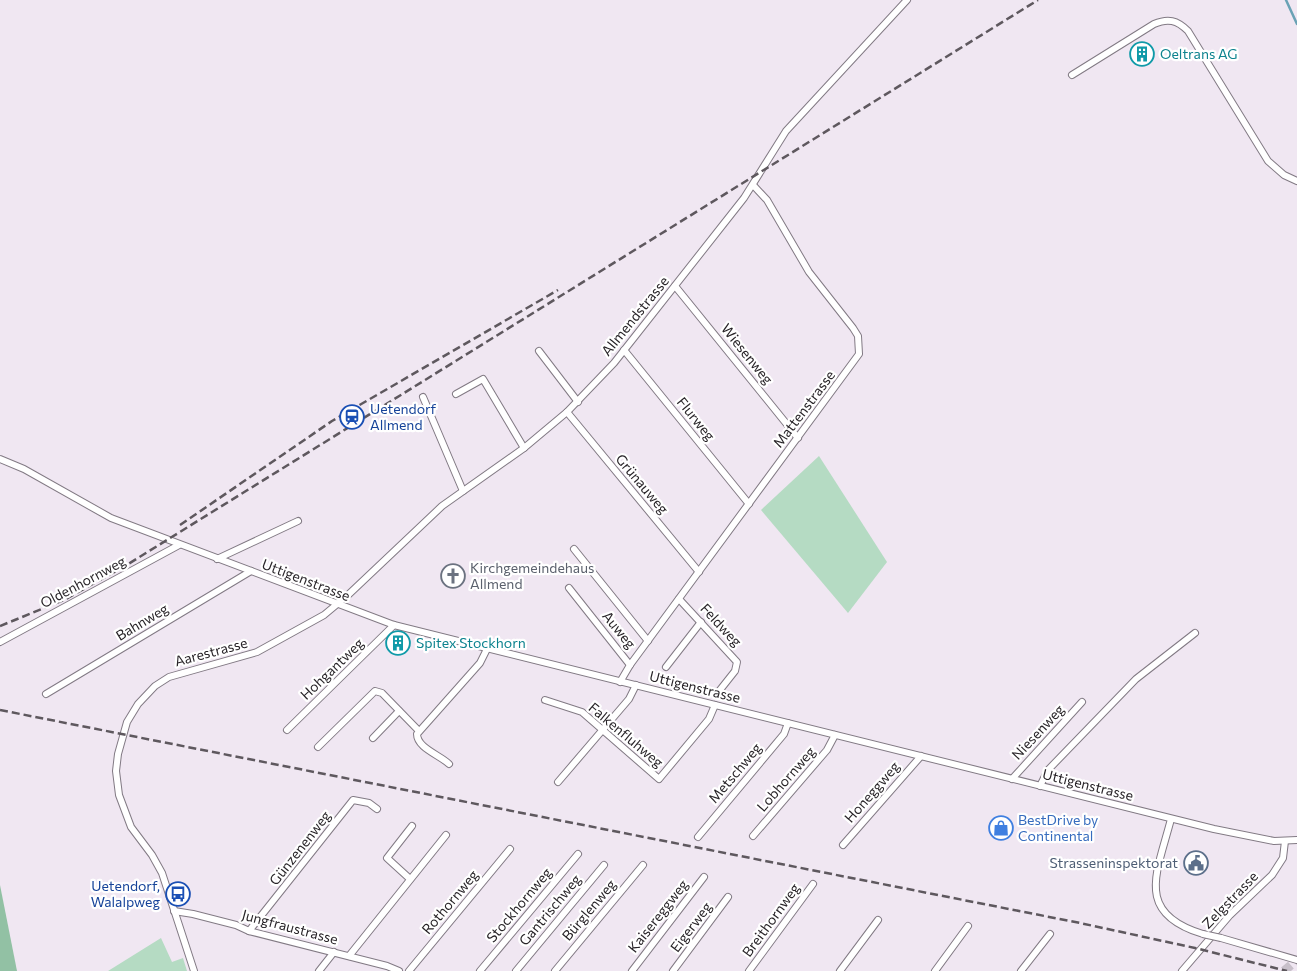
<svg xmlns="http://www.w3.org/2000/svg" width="1297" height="971" font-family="Commissioner,sans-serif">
<rect width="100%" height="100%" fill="#f0e7f2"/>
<g fill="#b5dbc3">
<polygon points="819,456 887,562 848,613 761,510"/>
<polygon points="161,938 172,962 183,958 187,971 108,971"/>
</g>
<polygon fill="#92c1a4" points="0,885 17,971 0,971"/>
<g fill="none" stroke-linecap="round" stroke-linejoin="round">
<polyline stroke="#6aa2b5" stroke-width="2.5" points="1286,0 1297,24"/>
<polyline stroke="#c8c0ca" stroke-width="9" stroke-dasharray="9 4.5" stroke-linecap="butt" points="1284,971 1297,960"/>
<g stroke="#827a84" stroke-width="8">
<g id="minor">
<path d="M1072 75 1154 24C1168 18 1177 20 1188 31L1268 161 1284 175 1297 181"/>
<polyline points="675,286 798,438"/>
<polyline points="624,350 749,504"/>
<polyline points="539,351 578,402"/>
<polyline points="456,394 483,379 524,448"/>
<polyline points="423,397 463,491"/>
<polyline points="567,412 699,572"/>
<polyline points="0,459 24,469 111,518 394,625 1214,829 1274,841 1297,840"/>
<polyline points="574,549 648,641"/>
<polyline points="217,559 298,521"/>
<polyline points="569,588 630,665"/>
<polyline points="679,599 737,662 735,671 716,695"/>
<polyline points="0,642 179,545"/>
<polyline points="666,667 701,622"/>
<polyline points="620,682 630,665 859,354 858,336 853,328 809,272 767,200 753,185"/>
<polyline points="46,694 251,571"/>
<polyline points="545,700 582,712 659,779 709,719 715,705"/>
<polyline points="287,730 394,625"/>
<polyline points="373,738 399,711"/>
<polyline points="318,747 375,691 382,693 419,731"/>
<path d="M449 764C440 755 417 748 417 734L480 663 487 649"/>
<polyline points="1012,779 1082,702"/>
<polyline points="558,782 629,699 636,685"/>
<polyline points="1040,786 1048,770 1136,679 1195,633"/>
<path d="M1171 819C1157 873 1134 913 1203 934"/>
<polyline points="753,836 827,750 835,735"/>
<polyline points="698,837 784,734 788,723"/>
<polyline points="843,845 921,756"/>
<polyline points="410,879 387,858 412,826"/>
<polyline points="174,911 193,914 236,925 249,931 387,966 399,971"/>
<polyline points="249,931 353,800 369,803 377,809"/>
<polyline points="1221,938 1297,960"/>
<polyline points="349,956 446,835"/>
<polyline points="194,971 162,873 152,855 131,827 119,795 116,771 118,754 127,722 138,704 155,686 169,677 257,652 324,615 348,595 442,506 524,448 567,412 614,363 744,198 786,131 907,0"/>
<polyline points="319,971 334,952"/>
<polyline points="409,971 510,849"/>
<polyline points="480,971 578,854"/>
<polyline points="516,971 604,865"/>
<polyline points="555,971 643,865"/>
<polyline points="632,971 704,877"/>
<polyline points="673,971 728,897"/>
<polyline points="749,971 813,884"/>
<polyline points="840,971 878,920"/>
<polyline points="935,971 968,926"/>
<polyline points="1021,971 1050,934"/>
<polyline points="1182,971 1230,915 1272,875 1283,858 1285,841"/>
</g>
</g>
<use href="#minor" stroke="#fff" stroke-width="6"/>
<g stroke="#5e585e" stroke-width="2.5" stroke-dasharray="8 4" stroke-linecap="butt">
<polyline points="180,525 332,421 558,290"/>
<polyline points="0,626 64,600 125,566 1038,0"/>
<polyline points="0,710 1080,923 1195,948 1287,971"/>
</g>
<g stroke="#827a84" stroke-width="8" stroke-linecap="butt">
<polyline id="minor-bridge" points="1203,934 1221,938"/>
</g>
<use href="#minor-bridge" stroke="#fff" stroke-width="6"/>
</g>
<defs>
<g id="building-ring" transform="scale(1.25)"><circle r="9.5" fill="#fff" stroke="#0f9aa8" stroke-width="1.5"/><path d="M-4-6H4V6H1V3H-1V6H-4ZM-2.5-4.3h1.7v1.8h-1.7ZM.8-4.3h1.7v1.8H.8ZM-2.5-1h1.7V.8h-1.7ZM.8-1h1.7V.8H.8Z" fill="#0f9aa8"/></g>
<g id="station-ring" transform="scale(1.25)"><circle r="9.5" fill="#fff" stroke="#1a4fb4" stroke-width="1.5"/><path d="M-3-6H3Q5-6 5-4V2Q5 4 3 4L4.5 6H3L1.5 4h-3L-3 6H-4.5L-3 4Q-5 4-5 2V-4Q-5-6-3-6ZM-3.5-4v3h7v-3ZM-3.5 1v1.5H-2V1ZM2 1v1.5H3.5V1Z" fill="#1a4fb4"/></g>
<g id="church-ring" transform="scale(1.25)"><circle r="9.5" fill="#fff" stroke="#6b7280" stroke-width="1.5"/><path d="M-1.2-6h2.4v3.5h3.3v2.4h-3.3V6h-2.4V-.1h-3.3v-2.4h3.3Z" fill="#6b7280"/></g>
<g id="shop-ring" transform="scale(1.25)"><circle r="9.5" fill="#fff" stroke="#3f7fe0" stroke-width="1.5"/><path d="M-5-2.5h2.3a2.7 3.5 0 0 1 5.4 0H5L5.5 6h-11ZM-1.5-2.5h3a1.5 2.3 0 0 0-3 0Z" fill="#3f7fe0"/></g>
<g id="civic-ring" transform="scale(1.25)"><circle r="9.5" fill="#fff" stroke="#5c6f8a" stroke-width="1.5"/><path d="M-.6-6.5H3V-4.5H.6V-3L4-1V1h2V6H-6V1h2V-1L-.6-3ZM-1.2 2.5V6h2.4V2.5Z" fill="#5c6f8a"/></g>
<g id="bus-ring" transform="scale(1.25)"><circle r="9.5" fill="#fff" stroke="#1a4fb4" stroke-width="1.5"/><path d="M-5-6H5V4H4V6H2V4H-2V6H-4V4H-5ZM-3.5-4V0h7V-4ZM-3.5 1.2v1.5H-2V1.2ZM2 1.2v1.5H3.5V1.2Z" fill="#1a4fb4"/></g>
</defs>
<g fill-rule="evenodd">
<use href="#building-ring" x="1142" y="54"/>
<use href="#station-ring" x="352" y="417"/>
<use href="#church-ring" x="453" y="576"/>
<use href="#building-ring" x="398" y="643"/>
<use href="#shop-ring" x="1001" y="828"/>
<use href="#civic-ring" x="1196" y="863"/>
<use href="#bus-ring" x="178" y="894"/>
</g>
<g text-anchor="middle" stroke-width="4.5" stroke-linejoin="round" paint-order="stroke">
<g font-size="14" fill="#0d838f" stroke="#fff" text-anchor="start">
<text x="1160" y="59">Oeltrans AG</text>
<text x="416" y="648">Spitex Stockhorn</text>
</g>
<g font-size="14" fill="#282428" stroke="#fff">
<text transform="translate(635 316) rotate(-51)" y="5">Allmendstrasse</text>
<text transform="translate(747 354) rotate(51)" y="5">Wiesenweg</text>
<text transform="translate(804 409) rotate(-53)" y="5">Mattenstrasse</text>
<text transform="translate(696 419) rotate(51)" y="5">Flurweg</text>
<text transform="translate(642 484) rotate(50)" y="5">Grünauweg</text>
<text transform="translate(306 580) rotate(21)" y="5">Uttigenstrasse</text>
<text transform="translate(83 582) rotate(-28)" y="5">Oldenhornweg</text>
<text transform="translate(142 622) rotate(-31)" y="5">Bahnweg</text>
<text transform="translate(721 625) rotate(47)" y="5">Feldweg</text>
<text transform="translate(619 630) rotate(51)" y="5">Auweg</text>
<text transform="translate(211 652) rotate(-15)" y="5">Aarestrasse</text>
<text transform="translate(332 669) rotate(-44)" y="5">Hohgantweg</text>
<text transform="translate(695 687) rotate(14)" y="5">Uttigenstrasse</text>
<text transform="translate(1038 732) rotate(-47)" y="5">Niesenweg</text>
<text transform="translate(626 735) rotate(40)" y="5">Falkenfluhweg</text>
<text transform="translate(735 773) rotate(-50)" y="5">Metschweg</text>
<text transform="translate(786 779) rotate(-49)" y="5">Lobhornweg</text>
<text transform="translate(1088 785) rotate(14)" y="5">Uttigenstrasse</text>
<text transform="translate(872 792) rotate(-49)" y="5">Honeggweg</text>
<text transform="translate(300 848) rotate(-52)" y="5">Günzenenweg</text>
<text transform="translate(1230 900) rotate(-46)" y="5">Zelgstrasse</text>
<text transform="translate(450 902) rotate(-50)" y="5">Rothornweg</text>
<text transform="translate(519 905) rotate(-50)" y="5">Stockhornweg</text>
<text transform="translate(550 910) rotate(-50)" y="5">Gantrischweg</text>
<text transform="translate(589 910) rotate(-50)" y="5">Bürglenweg</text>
<text transform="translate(658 916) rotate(-52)" y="5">Kaisereggweg</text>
<text transform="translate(771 920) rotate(-54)" y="5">Breithornweg</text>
<text transform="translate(290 927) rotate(15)" y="5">Jungfraustrasse</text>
<text transform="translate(691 927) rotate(-53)" y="5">Eigerweg</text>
</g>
<g font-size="14" fill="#164399" stroke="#fff" text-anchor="start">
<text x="370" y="414">Uetendorf<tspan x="370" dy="16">Allmend</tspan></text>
<text x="160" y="891" text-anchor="end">Uetendorf,<tspan x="160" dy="16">Walalpweg</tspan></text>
</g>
<g font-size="14" fill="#5b616d" stroke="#fff" text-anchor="start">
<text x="470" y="573">Kirchgemeindehaus<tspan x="470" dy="16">Allmend</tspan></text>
</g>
<g font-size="14" fill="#366cbe" stroke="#fff" text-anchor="start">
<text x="1018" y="825">BestDrive by<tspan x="1018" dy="16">Continental</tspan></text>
</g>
<g font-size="14" fill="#4e5e75" stroke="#fff" text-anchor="end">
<text x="1178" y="868">Strasseninspektorat</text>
</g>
</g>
</svg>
